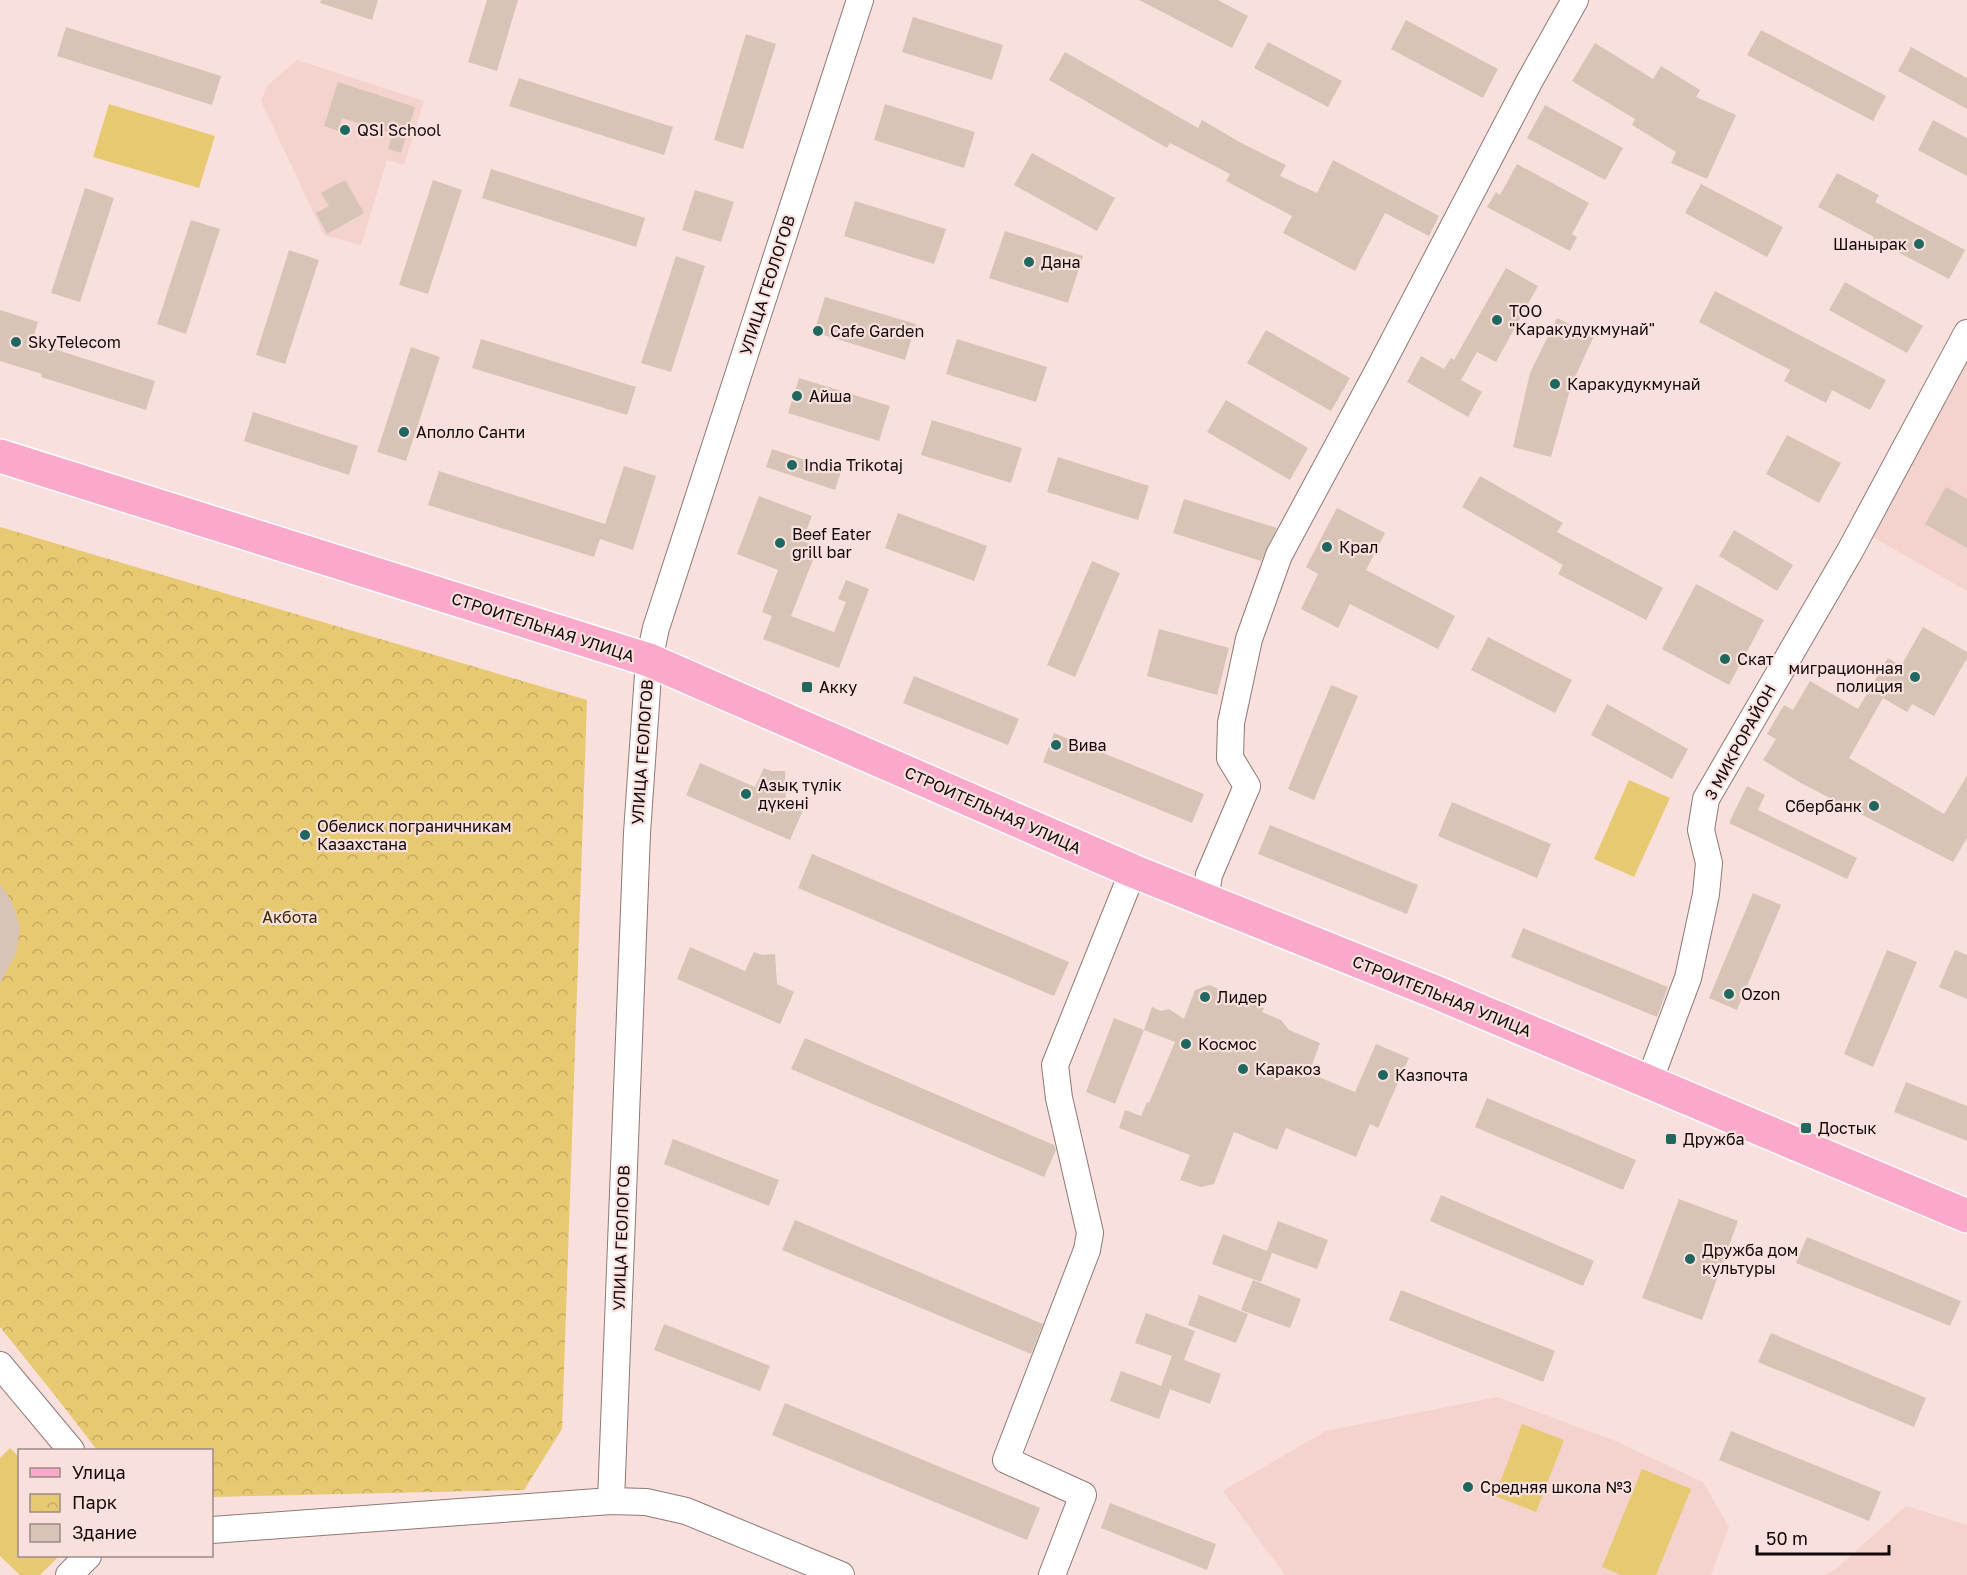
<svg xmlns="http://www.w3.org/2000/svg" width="1967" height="1575" font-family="'Golos Text',sans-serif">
<defs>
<pattern id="park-crowns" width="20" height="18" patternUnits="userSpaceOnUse" patternTransform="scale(1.5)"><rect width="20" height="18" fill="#e7c971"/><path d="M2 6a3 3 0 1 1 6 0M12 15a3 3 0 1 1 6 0" fill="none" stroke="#c5ab60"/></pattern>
</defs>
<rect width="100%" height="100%" fill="#f9e0dc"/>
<g fill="#f4d2cd">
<polygon points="297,60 424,101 404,165 387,160 361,245 324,235 261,101 267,86"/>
<polygon points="1962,359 1967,362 1967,591 1871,536"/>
<polygon points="1497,1397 1613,1440 1703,1482 1729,1527 1711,1575 1285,1575 1223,1491 1326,1431"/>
<polygon points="1906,1506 1967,1525 1967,1575 1823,1575 1836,1569"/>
</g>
<polygon fill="url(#park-crowns)" points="0,527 587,700 562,1429 524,1490 212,1497 212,1450 97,1450 57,1398 0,1327"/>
<g fill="#e7c971">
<polygon points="109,104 215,136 199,188 93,157"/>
<polygon points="1629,780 1670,798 1634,877 1594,859"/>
<polygon points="1522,1424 1564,1440 1536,1512 1495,1496"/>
<polygon points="10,1448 19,1457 20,1556 59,1556 40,1575 20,1575 0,1556 0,1458"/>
<polygon points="1642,1469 1691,1489 1656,1575 1621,1575 1602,1567"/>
</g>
<g fill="#d7c4b7">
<polygon points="321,0 378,0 372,20 320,3"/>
<polygon points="487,0 518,0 497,71 468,62"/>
<polygon points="1139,0 1218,0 1248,16 1232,48"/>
<polygon points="913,17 1003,45 992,80 902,52"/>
<polygon points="1406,20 1498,69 1483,98 1391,49"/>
<polygon points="66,27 221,76 212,105 57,56"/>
<polygon points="1761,30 1886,96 1873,121 1747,55"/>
<polygon points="746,34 776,44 743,149 714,140"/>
<polygon points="1268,42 1342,81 1328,107 1254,68"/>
<polygon points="1595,43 1653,79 1661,66 1700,90 1696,97 1736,115 1707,179 1671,163 1676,152 1632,125 1635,119 1572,81"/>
<polygon points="1911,47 1967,78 1967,109 1898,71"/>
<polygon points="1065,52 1198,128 1202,120 1243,144 1286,165 1280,176 1317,193 1333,160 1439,216 1429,236 1385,213 1355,271 1283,233 1292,216 1226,181 1230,174 1170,143 1167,148 1049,80"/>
<polygon points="519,78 673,127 664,155 509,106"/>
<polygon points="338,82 415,107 401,153 388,149 393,134 342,118 338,131 324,126"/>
<polygon points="885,104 975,132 964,168 874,140"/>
<polygon points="1545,105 1623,148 1605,180 1527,138"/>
<polygon points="1933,120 1967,138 1967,176 1918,150"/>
<polygon points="1032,153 1115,198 1097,231 1014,185"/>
<polygon points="1517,164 1589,203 1572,234 1577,237 1570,251 1487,207 1496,192 1500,195"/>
<polygon points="491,169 645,218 636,247 482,198"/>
<polygon points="1837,173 1879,195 1875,202 1965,250 1949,279 1873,239 1874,237 1818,207"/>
<polygon points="345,180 364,213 327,234 316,213 329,206 321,193"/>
<polygon points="433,180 462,190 428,294 399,285"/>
<polygon points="1701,184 1783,227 1767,257 1685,213"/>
<polygon points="85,188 114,198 80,302 51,293"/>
<polygon points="695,190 734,202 721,242 682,230"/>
<polygon points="855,201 946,229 934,264 844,236"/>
<polygon points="191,220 220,229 186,334 157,324"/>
<polygon points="1005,231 1083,256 1068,303 989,278"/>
<polygon points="289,250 319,260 285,364 256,355"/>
<polygon points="676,256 705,266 671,372 641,363"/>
<polygon points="1506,268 1538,286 1496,362 1477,352 1461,380 1482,392 1468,417 1407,382 1421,356 1444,369 1451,358 1454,360"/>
<polygon points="1845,282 1923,326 1907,353 1829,310"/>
<polygon points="1715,291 1886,380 1870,410 1832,390 1826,403 1784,381 1790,370 1699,322"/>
<polygon points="825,297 916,324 905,360 814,332"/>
<polygon points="0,310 38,322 32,342 155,381 146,410 41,377 42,374 0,361"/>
<polygon points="1557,318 1594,336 1571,386 1551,457 1513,447 1530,373"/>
<polygon points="1266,330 1350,378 1331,411 1247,363"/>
<polygon points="481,339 636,387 627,415 472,368"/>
<polygon points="957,339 1047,367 1036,402 946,374"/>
<polygon points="411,347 440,357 406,461 377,452"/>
<polygon points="799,378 890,406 879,441 788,413"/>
<polygon points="1226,400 1308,448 1290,480 1207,432"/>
<polygon points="253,412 358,446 349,475 244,441"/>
<polygon points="932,420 1022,448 1011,483 921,455"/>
<polygon points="1787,435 1841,463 1819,503 1766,474"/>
<polygon points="772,449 841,472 835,490 766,467"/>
<polygon points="1058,457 1149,486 1138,520 1047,492"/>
<polygon points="624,466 656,476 633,550 600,539 594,557 428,505 439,471 605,524"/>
<polygon points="1480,476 1563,523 1557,532 1663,588 1646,620 1558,574 1563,565 1462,507"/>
<polygon points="1946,487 1967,499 1967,548 1925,524"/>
<polygon points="759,496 812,516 802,541 818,547 791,616 834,632 846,602 838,599 846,580 869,589 839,668 763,639 772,616 762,612 778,570 737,554"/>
<polygon points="1184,499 1277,528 1261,561 1173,533"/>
<polygon points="1337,508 1385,533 1366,570 1455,616 1438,649 1350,604 1338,628 1301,609 1318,574 1306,567"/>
<polygon points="898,513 987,546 974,581 885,548"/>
<polygon points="1734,530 1793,565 1777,591 1719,556"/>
<polygon points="1092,561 1120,573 1075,677 1047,665"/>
<polygon points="1696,584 1764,620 1729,685 1662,649"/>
<polygon points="1923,627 1967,652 1967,658 1934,716 1912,704 1907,712 1883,698 1849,758 1944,814 1967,776 1967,838 1953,862 1799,782 1763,760 1776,739 1767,734 1784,705 1793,710 1810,681 1858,709 1888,658 1901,666"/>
<polygon points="1159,629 1229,648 1217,695 1147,676"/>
<polygon points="1488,637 1572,680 1555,713 1471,670"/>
<polygon points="914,676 1019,719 1008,745 903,703"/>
<polygon points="1331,685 1358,696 1314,800 1288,789"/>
<polygon points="1607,704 1688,749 1672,779 1591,735"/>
<polygon points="1054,733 1204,794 1192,823 1043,762"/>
<polygon points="700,763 755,787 764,768 771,771 785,771 786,801 804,808 790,840 686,795"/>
<polygon points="1747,786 1765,795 1758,810 1857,858 1847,879 1729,823"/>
<polygon points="1452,802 1551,844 1537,878 1438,836"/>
<polygon points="1270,825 1418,885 1407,914 1258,854"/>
<polygon points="812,854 1069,962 1054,996 798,888"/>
<polygon points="0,884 12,902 20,927 16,954 0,983"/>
<polygon points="1753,893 1781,905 1737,1010 1709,998"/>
<polygon points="1523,928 1668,987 1657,1017 1511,957"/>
<polygon points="690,947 745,971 754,952 762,955 775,954 777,984 794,992 780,1024 677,979"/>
<polygon points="1887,950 1917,962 1873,1067 1844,1054"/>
<polygon points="1955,950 1967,955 1967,999 1939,987"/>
<polygon points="1209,985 1264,1008 1262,1012 1281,1020 1289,1030 1320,1043 1309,1073 1355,1092 1376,1044 1409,1058 1378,1128 1370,1124 1356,1157 1286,1128 1277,1150 1234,1132 1214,1184 1201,1187 1180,1180 1190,1155 1119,1128 1125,1110 1141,1116 1147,1102 1149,1103 1175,1042 1144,1030 1152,1007 1161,1011 1169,1009 1184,1019 1195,990"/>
<polygon points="1114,1018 1144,1030 1115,1104 1086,1092"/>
<polygon points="805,1038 1054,1145 1056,1150 1044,1177 791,1069"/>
<polygon points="1906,1082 1967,1106 1967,1141 1894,1112"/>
<polygon points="1487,1098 1636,1160 1623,1190 1475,1127"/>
<polygon points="673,1139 779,1180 769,1206 664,1164"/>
<polygon points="1441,1195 1594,1261 1583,1286 1430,1221"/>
<polygon points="1679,1199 1738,1221 1702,1320 1642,1298"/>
<polygon points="795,1220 1043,1324 1031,1354 782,1250"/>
<polygon points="1278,1221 1328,1240 1317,1269 1272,1253 1261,1282 1212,1264 1223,1234 1267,1251"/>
<polygon points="1807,1237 1961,1301 1950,1326 1796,1263"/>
<polygon points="1253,1280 1301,1299 1290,1328 1241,1310"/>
<polygon points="1401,1290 1555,1351 1543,1382 1389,1320"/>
<polygon points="1199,1295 1248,1314 1236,1343 1188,1325"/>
<polygon points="1146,1313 1195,1331 1184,1360 1221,1374 1210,1404 1161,1386 1172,1356 1135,1343"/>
<polygon points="664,1324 770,1366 760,1391 654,1350"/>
<polygon points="1771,1333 1926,1398 1914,1427 1758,1362"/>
<polygon points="1121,1371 1170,1389 1159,1419 1110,1401"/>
<polygon points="785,1403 1040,1508 1027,1540 772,1435"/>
<polygon points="1731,1431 1881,1492 1869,1521 1719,1460"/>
<polygon points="1110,1503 1216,1544 1207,1570 1101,1528"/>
</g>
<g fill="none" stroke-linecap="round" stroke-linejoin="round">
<g stroke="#8f7975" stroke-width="28">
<g id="minor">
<polyline points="1205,900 1209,875 1247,786 1230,758 1231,723 1249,639 1279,555 1378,371 1529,82 1575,0"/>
<polyline points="1649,1082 1688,978 1706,894 1709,863 1701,830 1706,799 1850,551 1967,333"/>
<polyline points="0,1365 71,1450"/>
<polyline points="611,1501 637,833 649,660 656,628 860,0"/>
<polyline points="212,1530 611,1501 646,1502 686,1511 841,1575"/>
<polyline points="69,1575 88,1556"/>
<polyline points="1052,1575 1083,1495 1006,1460 1087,1250 1090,1233 1059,1098 1055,1065 1133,871"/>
</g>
</g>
<g stroke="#fff" stroke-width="36">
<polyline id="major" points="0,456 649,660 1133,871 1433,991 1967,1216"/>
</g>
<use href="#minor" stroke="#fff" stroke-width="26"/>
<use href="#major" stroke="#faa9ca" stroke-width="33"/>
</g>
<g fill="#1e685f" stroke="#f9e0dc" stroke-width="2">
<circle cx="345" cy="130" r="6"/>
<circle cx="1919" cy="244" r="6"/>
<circle cx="1029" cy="262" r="6"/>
<circle cx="1497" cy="320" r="6"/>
<circle cx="818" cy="331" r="6"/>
<circle cx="16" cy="342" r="6"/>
<circle cx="1555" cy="384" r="6"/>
<circle cx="797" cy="396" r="6"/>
<circle cx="404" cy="432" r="6"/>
<circle cx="792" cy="465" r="6"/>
<circle cx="780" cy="543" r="6"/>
<circle cx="1327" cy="547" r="6"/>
<circle cx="1725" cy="659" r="6"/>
<circle cx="1915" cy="677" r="6"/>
<rect x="801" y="681" width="12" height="12" rx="3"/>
<circle cx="1056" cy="745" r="6"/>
<circle cx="746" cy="794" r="6"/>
<circle cx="1874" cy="806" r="6"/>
<circle cx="305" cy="835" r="6"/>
<circle cx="1729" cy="994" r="6"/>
<circle cx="1205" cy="997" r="6"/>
<circle cx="1186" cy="1044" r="6"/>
<circle cx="1243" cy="1069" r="6"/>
<circle cx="1383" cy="1075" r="6"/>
<rect x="1800" y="1122" width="12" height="12" rx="3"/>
<rect x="1665" y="1133" width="12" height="12" rx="3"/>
<circle cx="1690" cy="1259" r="6"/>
<circle cx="1468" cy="1487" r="6"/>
</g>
<g text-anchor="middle" stroke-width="4.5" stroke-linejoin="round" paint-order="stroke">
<g font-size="16" fill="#110a09" stroke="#f9e0dc" text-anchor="start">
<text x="357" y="136">QSI School</text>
<text x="1907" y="250" text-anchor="end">Шанырак</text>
<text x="1041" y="268">Дана</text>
<text x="1509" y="317">ТОО<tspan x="1509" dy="18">"Каракудукмунай"</tspan></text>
<text x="830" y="337">Cafe Garden</text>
<text x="28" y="348">SkyTelecom</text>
<text x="1567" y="390">Каракудукмунай</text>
<text x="809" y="402">Айша</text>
<text x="416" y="438">Аполло Санти</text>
<text x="804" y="471">India Trikotaj</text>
<text x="792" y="540">Beef Eater<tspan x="792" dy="18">grill bar</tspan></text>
<text x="1339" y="553">Крал</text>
<text x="1737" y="665">Скат</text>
<text x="1903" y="674" text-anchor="end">миграционная<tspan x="1903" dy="18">полиция</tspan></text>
<text x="819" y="693">Акку</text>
<text x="1068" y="751">Вива</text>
<text x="758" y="791">Азық түлік<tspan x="758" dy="18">дүкені</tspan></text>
<text x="1862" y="812" text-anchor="end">Сбербанк</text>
<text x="317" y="832">Обелиск пограничникам<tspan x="317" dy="18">Казахстана</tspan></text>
<text x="1741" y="1000">Ozon</text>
<text x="1217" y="1003">Лидер</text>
<text x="1198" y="1050">Космос</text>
<text x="1255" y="1075">Каракоз</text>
<text x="1395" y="1081">Казпочта</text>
<text x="1818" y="1134">Достык</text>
<text x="1683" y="1145">Дружба</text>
<text x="1702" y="1256">Дружба дом<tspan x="1702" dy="18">культуры</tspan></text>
<text x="1480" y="1493">Средняя школа №3</text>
</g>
<g font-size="16" fill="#110a09" stroke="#f9e0dc">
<text transform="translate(767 285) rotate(-72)" y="6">УЛИЦА ГЕОЛОГОВ</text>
<text transform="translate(543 627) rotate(18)" y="6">СТРОИТЕЛЬНАЯ УЛИЦА</text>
<text transform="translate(1740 742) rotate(-61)" y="6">3 МИКРОРАЙОН</text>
<text transform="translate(642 752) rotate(-86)" y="6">УЛИЦА ГЕОЛОГОВ</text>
<text transform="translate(993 810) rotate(24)" y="6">СТРОИТЕЛЬНАЯ УЛИЦА</text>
<text transform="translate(1442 996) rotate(22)" y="6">СТРОИТЕЛЬНАЯ УЛИЦА</text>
<text transform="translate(621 1238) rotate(-88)" y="6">УЛИЦА ГЕОЛОГОВ</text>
</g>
<g font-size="16" fill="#392b00" stroke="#f9e0dc">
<text x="290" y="923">Акбота</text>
</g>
</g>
<rect x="18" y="1449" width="195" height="108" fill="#f9e0dc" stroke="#9c8a88" stroke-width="1.5"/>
<rect x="30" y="1468" width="30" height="9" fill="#faa9ca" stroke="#9c8a88" stroke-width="1.5"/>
<text x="72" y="1479" font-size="18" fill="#110a09">Улица</text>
<rect x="30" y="1494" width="30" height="18" fill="url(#park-crowns)" stroke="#9c8a88" stroke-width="1.5"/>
<text x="72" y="1509" font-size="18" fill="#110a09">Парк</text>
<rect x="30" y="1524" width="30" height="18" fill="#d7c4b7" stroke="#9c8a88" stroke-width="1.5"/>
<text x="72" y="1539" font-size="18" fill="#110a09">Здание</text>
<path d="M1757 1545v9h132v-9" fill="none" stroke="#110a09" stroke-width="3"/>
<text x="1766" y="1545" font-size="18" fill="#110a09" stroke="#f9e0dc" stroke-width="4.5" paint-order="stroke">50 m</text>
</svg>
